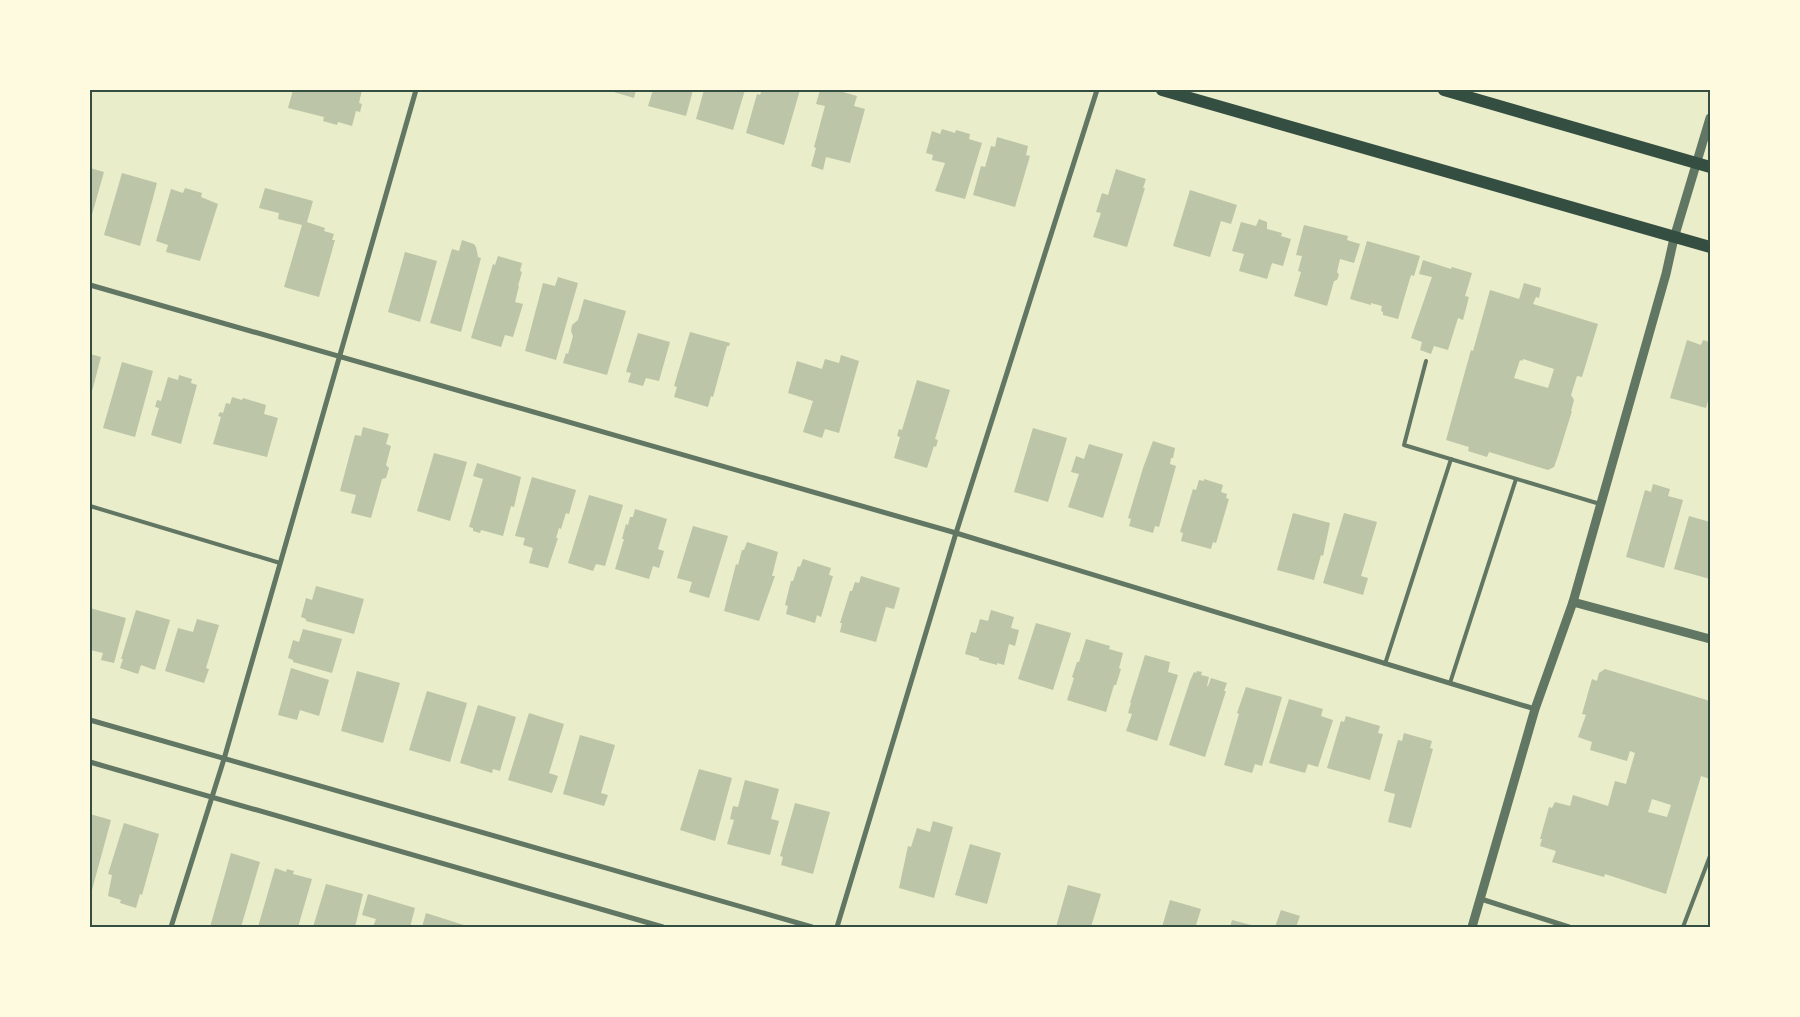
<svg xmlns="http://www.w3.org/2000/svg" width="1800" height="1017" font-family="Cabin,sans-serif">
<rect width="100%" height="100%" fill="#e9edc9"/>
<g fill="#bcc5a7" fill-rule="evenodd">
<polygon points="293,90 362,90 359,103 362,104 360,112 356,111 352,126 338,122 337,125 323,121 324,117 288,108"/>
<polygon points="607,90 636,90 634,98"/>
<polygon points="653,90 693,90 686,116 648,106"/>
<polygon points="704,90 745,90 733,130 696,119"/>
<polygon points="762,90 800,90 784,145 746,133 757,94 760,95"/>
<polygon points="820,90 836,90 857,96 854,106 865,109 850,163 826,157 823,170 811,166 816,148 814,147 825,106 816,104"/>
<polygon points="942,129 955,133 956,130 970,134 969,139 982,143 965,199 935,191 945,163 932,160 933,155 926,153 932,131 940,134"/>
<polygon points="997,137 1028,146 1026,155 1030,156 1015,207 973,195 981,166 985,167 991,146 995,147"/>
<polygon points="90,168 104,172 91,218 90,218"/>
<polygon points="1116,169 1146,179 1143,188 1145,188 1127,247 1093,237 1101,213 1096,212 1102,193 1108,195"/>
<polygon points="122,173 157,183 140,246 104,235"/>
<polygon points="185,188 202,193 201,197 218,204 200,261 166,252 168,245 156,241 171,189 183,193"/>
<polygon points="265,188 313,201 307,222 325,228 324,231 334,234 332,240 335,240 319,297 284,287 302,225 278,219 279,213 259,208"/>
<polygon points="1190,190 1237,205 1231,224 1221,221 1210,257 1173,246"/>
<polygon points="1259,219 1267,222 1267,229 1282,233 1281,236 1291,239 1283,266 1272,263 1267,279 1239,271 1244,254 1232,251 1241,222 1256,226"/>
<polygon points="1304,225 1348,236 1347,240 1360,244 1354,263 1340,259 1337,272 1339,275 1337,280 1334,281 1327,306 1294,296 1301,272 1298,271 1302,256 1296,255"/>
<polygon points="462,240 474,244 476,247 478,257 481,258 461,332 430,323 452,249 459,251"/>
<polygon points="1367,241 1420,256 1414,276 1411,275 1398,319 1383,315 1383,312 1381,311 1382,306 1371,303 1371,305 1350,299"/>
<polygon points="405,252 437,261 420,322 388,312"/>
<polygon points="498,256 522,263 520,271 522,272 518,286 519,286 515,302 523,304 513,337 505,335 501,347 471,338 493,264 495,265"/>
<polygon points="1423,260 1451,269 1452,267 1472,273 1465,296 1469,297 1463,320 1458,318 1448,350 1434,346 1431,354 1420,350 1422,342 1411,338 1432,277 1419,274"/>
<polygon points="558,277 578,283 556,360 525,351 543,283 555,286"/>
<path d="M1524 283 1541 288 1539 298 1536 297 1533 304 1598 324 1582 377 1577 376 1571 395 1574 400 1571 411H1572L1558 456 1554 467 1548 470 1489 452 1487 457 1468 451 1469 447 1446 440 1471 350 1473 351 1490 290 1519 299ZM1523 359 1554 369 1548 388 1514 378 1520 360 1522 361Z"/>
<polygon points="584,299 626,311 607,375 563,363 566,353 568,354 573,336 571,331 572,325 578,320"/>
<polygon points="690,332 730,343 729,346 727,346 713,397 711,396 708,407 674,397 677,387 674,386"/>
<polygon points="638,333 670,342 659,381 646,378 643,386 628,382 631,373 626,372"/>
<polygon points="1687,340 1701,345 1703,340 1710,342 1710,394 1706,408 1670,398"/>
<polygon points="90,354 101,357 91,395 90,395"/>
<polygon points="841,355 859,361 839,433 825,429 822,438 803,432 813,401 788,393 797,361 822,369 825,359 839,363"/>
<polygon points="122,362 153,371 135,437 103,428"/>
<polygon points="179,375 192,379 191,383 197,385 181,444 151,435 159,408 155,407 157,400 161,401 168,377 178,380"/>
<polygon points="917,380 950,390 935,439 938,440 936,447 934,446 927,468 894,458 900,437 897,436 899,429 902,430"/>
<polygon points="232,397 242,400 243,398 266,405 264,414 278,418 267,457 213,444 221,417 218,416 220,412 223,413 226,403 230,404"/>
<polygon points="363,427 389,434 386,444 391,446 386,465 389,468 386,478 382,479 371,518 351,513 356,495 340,491 353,442 355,435 361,436"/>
<polygon points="1033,428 1067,438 1048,502 1014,492"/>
<polygon points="1153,441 1175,448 1173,458 1171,458 1170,464 1176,466 1159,527 1155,526 1153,533 1129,526 1131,519 1128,518 1143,468"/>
<polygon points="1089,444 1123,454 1103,518 1068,507 1079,474 1071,472 1076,456 1084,459"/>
<polygon points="434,453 467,462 450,521 417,511"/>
<polygon points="477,463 521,477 514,507 511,506 503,536 481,530 480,533 473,531 473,528 469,527 483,479 473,476"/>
<polygon points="532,477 576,490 569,514 566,513 561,529 559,528 556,538 558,538 548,568 529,563 533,548 523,545 525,538 515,536"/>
<polygon points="1204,479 1223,485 1221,492 1227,494 1226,498 1229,499 1216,543 1213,542 1211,549 1181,541 1183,533 1180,532 1193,489 1196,490 1199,480 1204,481"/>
<polygon points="1653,484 1670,489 1668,496 1683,500 1664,568 1626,557 1645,490 1651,492"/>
<polygon points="589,495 623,505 605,566 596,564 593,571 568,563"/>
<polygon points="635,509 667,519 658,549 664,551 659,568 653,566 649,579 615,569 624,539 622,539 626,524 628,525 630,517 633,517"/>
<polygon points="1293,513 1330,523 1323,556 1321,555 1314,580 1277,570"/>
<polygon points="1344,513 1377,522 1361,576 1368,578 1363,595 1323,583"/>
<polygon points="1689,516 1710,522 1710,579 1674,569"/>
<polygon points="693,526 728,536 709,598 689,592 692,582 677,578"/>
<polygon points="747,542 778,552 772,576 775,576 759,621 724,611 736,564 738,565 742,550 744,550"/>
<polygon points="803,559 831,568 829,575 833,576 821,617 817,615 815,623 786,614 788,606 785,605 791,581 793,581 798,566 800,567"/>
<polygon points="861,576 900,588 894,609 886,607 876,642 840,632 842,623 840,623 850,591 852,591 855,582 859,583"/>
<polygon points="316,586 364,599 354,634 306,621 306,619 301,617 306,598 312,600"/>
<polygon points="90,608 126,618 114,663 101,660 103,653 90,650"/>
<polygon points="136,610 170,620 155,670 141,665 138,674 120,668 123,659 121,659"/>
<polygon points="991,610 1014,617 1011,628 1019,630 1015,646 1009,644 1004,665 997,663 997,665 979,660 979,658 965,654 971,632 976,633 980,619 988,621"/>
<polygon points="197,619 219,625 206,668 209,669 204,683 165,671 178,628 193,632"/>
<polygon points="1036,623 1071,633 1053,690 1018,679"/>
<polygon points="303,629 342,639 332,673 293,662 293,660 288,658 293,640 299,642"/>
<polygon points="1086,639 1110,646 1109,649 1123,653 1119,668 1121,669 1116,685 1114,685 1106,712 1067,700 1074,678 1072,677 1077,662 1079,662"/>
<polygon points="1145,655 1170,662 1168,672 1178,675 1157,741 1126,731 1132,714 1128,713 1131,703 1130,703"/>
<polygon points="291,668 329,680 319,716 300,710 297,720 278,715"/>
<path d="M1605 669 1710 701V779L1701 776 1666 894 1605 874 1604 877 1552 862 1556 851 1540 846 1542 839H1540L1549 807 1552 808 1555 802 1570 806 1573 795 1608 806 1615 781 1626 784 1635 753 1630 751 1627 761 1590 750 1592 742 1578 737 1586 715 1582 714 1592 679 1597 681 1599 673ZM1652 799 1671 805 1667 817 1648 812Z"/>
<polygon points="357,671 400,683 383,743 341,731"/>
<polygon points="1197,671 1202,672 1201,675 1209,677 1207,686 1208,686 1211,678 1227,683 1224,691 1226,691 1205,757 1169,745 1190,681 1194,672 1196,673"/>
<polygon points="1246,687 1282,697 1262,766 1255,764 1252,773 1224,765 1239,714 1237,713"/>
<polygon points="427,691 467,703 450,762 409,750"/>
<polygon points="1289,699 1323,709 1321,716 1333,720 1318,767 1308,764 1305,773 1269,763"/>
<polygon points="478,705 516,717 500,771 493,769 492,773 460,763"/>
<polygon points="529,713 564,724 549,773 558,776 552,793 508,780"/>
<polygon points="1346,716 1380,726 1378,733 1383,734 1370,780 1327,768 1341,721 1344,722"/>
<polygon points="1404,733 1432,741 1430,748 1433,749 1411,828 1388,822 1395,794 1384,791 1398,740 1402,741"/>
<polygon points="580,735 615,745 601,793 608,795 604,806 563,794"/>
<polygon points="699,769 732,778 715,841 680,830"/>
<polygon points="745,780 779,789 771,819 779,821 770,855 727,844 734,820 730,819 733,806 738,807"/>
<polygon points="795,803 830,812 813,874 781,865 783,857 780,856"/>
<polygon points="90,814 111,820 92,890 90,890"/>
<polygon points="933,821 953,827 934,898 899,888 908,846 911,847 917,828 930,832"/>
<polygon points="124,823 159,834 142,895 140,894 136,908 120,903 121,900 108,896 112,875 108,874"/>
<polygon points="970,844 1001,853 987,904 955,895"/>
<polygon points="231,853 260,862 241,927 210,927"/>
<polygon points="275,868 286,872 287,869 294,871 293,874 312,879 298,927 258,927"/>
<polygon points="326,884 363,894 355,927 313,927"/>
<polygon points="1068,885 1101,894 1091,927 1056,927"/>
<polygon points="368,894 415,908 410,927 373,927 376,919 362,915"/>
<polygon points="1170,900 1201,909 1196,925 1200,927 1162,927"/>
<polygon points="1281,910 1300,916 1296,927 1275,927"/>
<polygon points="426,913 470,927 422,927"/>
<polygon points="1232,920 1255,926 1255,927 1230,927"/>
</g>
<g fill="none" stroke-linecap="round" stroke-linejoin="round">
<g stroke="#617663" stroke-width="4">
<polyline points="1426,361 1404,445 1600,504"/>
<polyline points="90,506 280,563"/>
<polyline points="1385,664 1451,459"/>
<polyline points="1450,683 1516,479"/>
<polyline points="1683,927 1710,856"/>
</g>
<g stroke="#617663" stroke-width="5">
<polyline points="90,285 956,533 1535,709"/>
<polyline points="90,720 812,927"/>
<polyline points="90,762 663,927"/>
<polyline points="1481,899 1569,927"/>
<polyline points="171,927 224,759 416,90"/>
<polyline points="837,927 956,533 1097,90"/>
</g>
<g stroke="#617663" stroke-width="9">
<polyline points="1573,602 1710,639"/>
<polyline points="1472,927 1535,709 1573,602 1666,274 1674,238 1710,118"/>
</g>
<g stroke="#344e41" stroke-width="12">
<polyline points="1162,90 1710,247"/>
<polyline points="1444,90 1710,167"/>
</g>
</g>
<rect width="1800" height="1017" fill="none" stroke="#fefae0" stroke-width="182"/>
<rect x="91" y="91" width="1618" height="835" fill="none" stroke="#344e41" stroke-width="2"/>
</svg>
